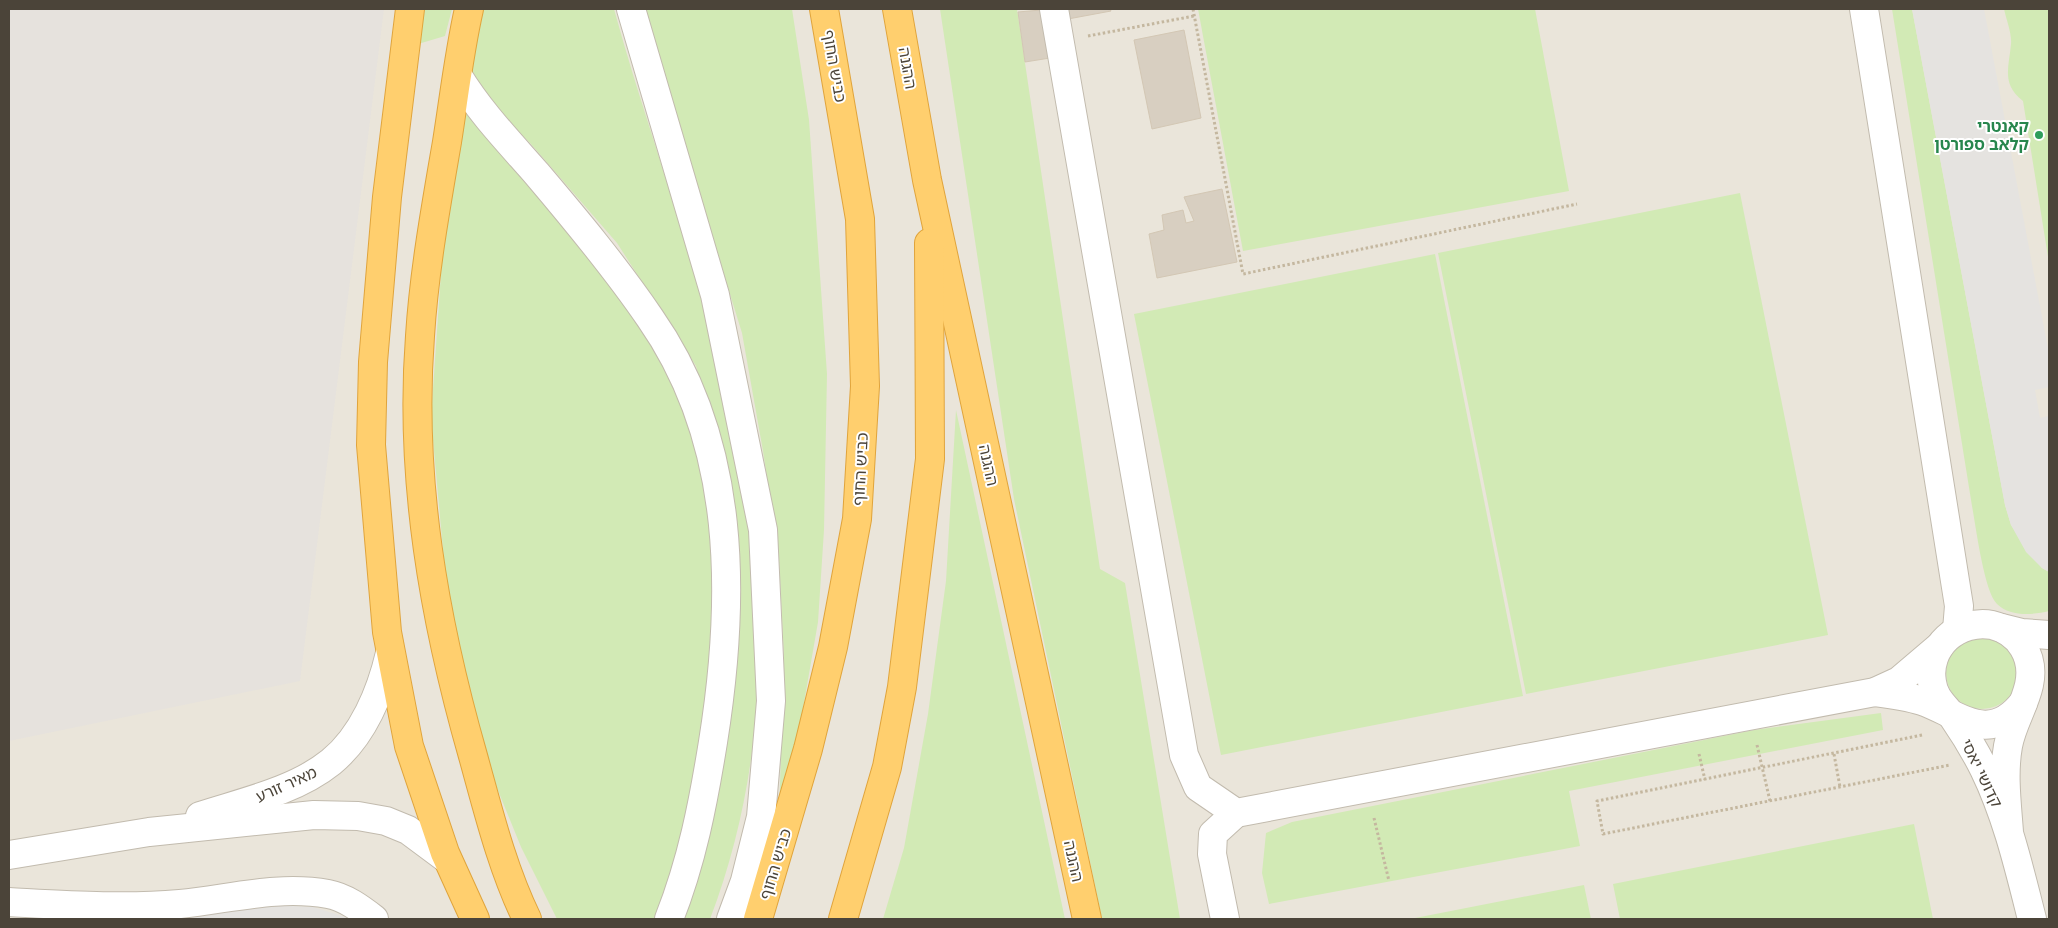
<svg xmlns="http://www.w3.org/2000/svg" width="2058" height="928" font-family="Montserrat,'Noto Sans Hebrew',sans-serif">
<rect width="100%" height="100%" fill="#f6f3ec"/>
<rect fill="#eae5da" x="9" y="9" width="2040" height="910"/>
<polygon fill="#e6e2dd" points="9,9 384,9 300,681 9,741"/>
<g fill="#d2eab5">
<polygon points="425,9 452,9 445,36 418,44"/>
<path d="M483 9H614C639 101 672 191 697 283 712 342 725 402 736 462 747 517 758 573 759 629 761 726 745 828 710 919H680L731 498 696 366 617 243 530 143 483 98 470 76Z"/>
<polygon points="642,9 792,9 809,120 827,374 824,530 818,622 801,720 779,816 784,657 779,558 763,451 742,333"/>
<polygon points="940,9 1017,9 1100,569 1125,583 1180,919 1102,919 1014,499"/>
<polygon points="1198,9 1535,9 1569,191 1243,251"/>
<path d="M1892 9H1912L2005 505 2011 525 2042 568 2049 572V611C2033 615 2010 617 1997 604 1984 591 1976 527 1972 506Z"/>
<path d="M2004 9H2049V263L2023 101C2001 84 2009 67 2011 44 2012 33 2006 19 2004 9Z"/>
<polygon points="465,113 551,201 635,311 683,397 714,522 714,644 700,754 665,899 658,919 557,919 521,847 484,756 450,627 431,418 446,200"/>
<polygon points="1740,193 1828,635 1526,694 1438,253"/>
<polygon points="1435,254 1523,696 1221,755 1134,314"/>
<polygon points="956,410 1065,919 883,919 904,848 928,714 946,581"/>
<circle cx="1982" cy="673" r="36"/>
<polygon points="1881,713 1883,730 1569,791 1580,846 1269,904 1262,873 1266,833 1292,822 1754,730"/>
<polygon points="1914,824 1933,919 1620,919 1613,884"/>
<polygon points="1584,885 1591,919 1410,919"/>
</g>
<g fill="#e5e3e0">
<polygon points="1912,9 1984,9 2049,354 2049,387 2035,390 2040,418 2049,416 2049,572 2042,568 2026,552 2011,525 2005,505"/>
<polygon points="255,904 313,907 352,919 178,919"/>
</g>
<g fill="#d8cfc1" stroke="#d3c7b4">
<polygon points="1066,9 1110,9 1111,11 1068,19"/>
<polygon points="1041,10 1050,58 1025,62 1018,12"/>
<polygon points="1184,30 1201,118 1152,129 1134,40"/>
<polygon points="1222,189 1237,262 1157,278 1149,234 1164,230 1162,215 1183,210 1186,223 1194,221 1184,197"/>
</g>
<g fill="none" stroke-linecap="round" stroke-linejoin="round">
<g stroke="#c2bbae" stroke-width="30">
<g id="minor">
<polyline points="631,9 715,295 763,530 771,701 761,817 745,881 731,919"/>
<polyline points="1054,9 1184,755 1198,787 1236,813 1875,692 1899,681 1939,647"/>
<polyline points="1864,9 1959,606 1957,630"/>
<path d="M458 76C480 112 509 142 537 174 576 220 616 268 650 318 737 442 736 598 713 742 703 804 692 861 669 919"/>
<polyline points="2002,628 2022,633 2049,635"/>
<path d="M1875 692C1891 694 1907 696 1922 701 1959 714 1989 746 2023 703"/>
<path d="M200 816C243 802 295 791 331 762 363 736 381 692 390 653"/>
<path d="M2009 832C2007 804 2003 774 2008 746 2012 724 2024 707 2029 685 2035 657 2020 632 1992 625 1976 622 1959 627 1947 638 1935 649 1929 666 1932 682 1934 698 1944 705 1953 717 1964 733 1975 751 1984 769 2007 816 2019 868 2032 919"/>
<polyline points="9,855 149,832 314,815 358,816 386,821 408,830 447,859"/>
<path d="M9 902C66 905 123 909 180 904 230 899 278 885 328 894 345 897 361 909 374 919"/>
<polyline points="1225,919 1212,854 1213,834 1236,813"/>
</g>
</g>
<g stroke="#e0a43c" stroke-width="30">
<g id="highway">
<polyline points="410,9 387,197 373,362 371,445 387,632 409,746 445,853 475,919"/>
<path d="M469 9C459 53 454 98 447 142 436 206 424 272 420 336 409 478 434 620 473 756 488 810 502 868 527 919"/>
<polyline points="897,9 927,180 1087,919"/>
<polyline points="758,919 808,749 833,647 857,519 865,386 860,219 824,9"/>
<polyline points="843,919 887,767 902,687 930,459 929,243"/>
</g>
</g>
<g stroke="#c4b79f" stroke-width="3" stroke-dasharray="2.5 2.5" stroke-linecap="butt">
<polyline points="1193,9 1243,274 1577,204"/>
<polyline points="1088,36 1194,16"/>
<polyline points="1922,735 1597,801 1603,834 1950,765"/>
<polyline points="1757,745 1770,801"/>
<polyline points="1699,754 1705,780"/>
<polyline points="1834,754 1840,787"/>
<polyline points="1374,818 1389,881"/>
</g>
<use href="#minor" stroke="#fff" stroke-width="28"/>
<use href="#highway" stroke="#ffcf6e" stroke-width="28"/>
</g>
<circle fill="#2e9e5b" stroke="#fff" stroke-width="2" cx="2039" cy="135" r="5"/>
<g text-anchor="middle" stroke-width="4" stroke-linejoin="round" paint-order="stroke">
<g font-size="16" fill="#4b4439" stroke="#fff">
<text transform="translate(835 66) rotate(80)" y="6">כביש החוף</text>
<text transform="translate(908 68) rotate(80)" y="6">ההגנה</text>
<text transform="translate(989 465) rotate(78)" y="6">ההגנה</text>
<text transform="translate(860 469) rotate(-87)" y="6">כביש החוף</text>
<text transform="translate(1982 773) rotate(64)" y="6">קדושי יאסי</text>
<text transform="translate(286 784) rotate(-24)" y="6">מאיר זורע</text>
<text transform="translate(1074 861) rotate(78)" y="6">ההגנה</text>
<text transform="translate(775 864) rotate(-73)" y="6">כביש החוף</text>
</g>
<g font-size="16" font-weight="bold" fill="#27864d" stroke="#fff" text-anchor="end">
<text x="2029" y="132">קאנטרי<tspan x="2029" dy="18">קלאב ספורטן</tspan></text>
</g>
</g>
<rect width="2058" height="928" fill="none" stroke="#4b4439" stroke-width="20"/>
</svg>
